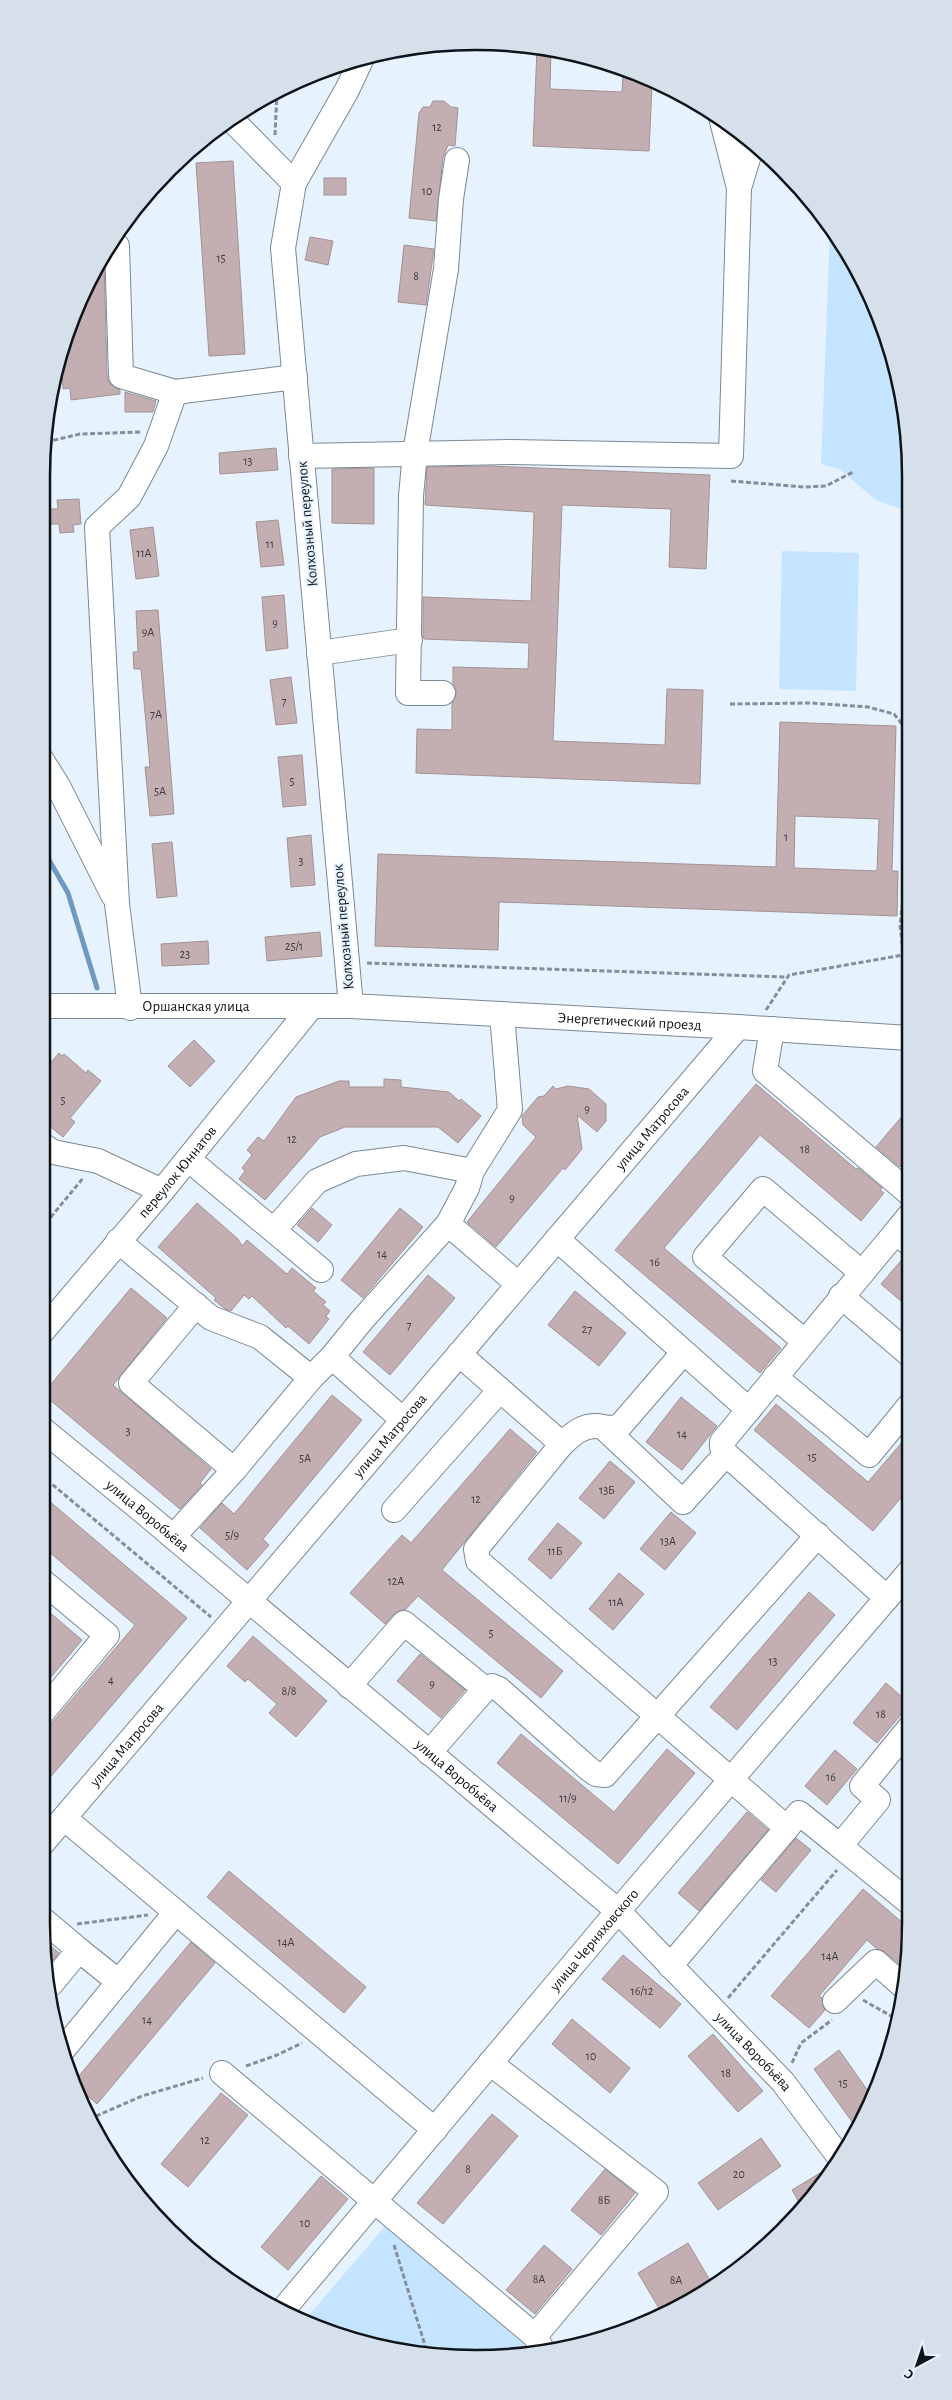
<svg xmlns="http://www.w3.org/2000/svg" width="952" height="2400" font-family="'Alegreya Sans',sans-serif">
<rect width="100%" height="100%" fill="#e6f2fd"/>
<g fill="#c5e4ff">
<polygon points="830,230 866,284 907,419 907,511 876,500 839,469 821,464"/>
<polygon points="782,551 859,553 856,691 779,689"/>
<polygon points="387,2224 537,2351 419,2355 337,2336 304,2321"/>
</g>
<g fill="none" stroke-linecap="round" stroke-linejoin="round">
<polyline stroke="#6d9abe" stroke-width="5" points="41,846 68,893 97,988"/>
</g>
<g fill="#c3afb2" stroke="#a49194" fill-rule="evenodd">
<polygon points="537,48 551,50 550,89 622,92 623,72 652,85 649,151 533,146"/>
<polygon points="433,101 444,101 451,107 458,108 455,146 448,145 443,158 436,221 409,218 419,113 423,107 430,107"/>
<polygon points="233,161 245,354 209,356 196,163"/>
<rect x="324" y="178" width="22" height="17"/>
<polygon points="310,237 333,241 328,265 305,260"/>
<polygon points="404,245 434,249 426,305 398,302"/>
<polygon points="100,262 104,262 107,376 110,384 120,390 120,394 71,400 70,388 63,389 61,351 86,283"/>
<polygon points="125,392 156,401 153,412 125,412"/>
<polygon points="276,448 278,470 220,474 219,453"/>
<polygon points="489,466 710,475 706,569 669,567 671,509 562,505 553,741 665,745 667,689 703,690 700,784 416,773 417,729 452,730 452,703 457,693 453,684 453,667 528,669 529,643 424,639 423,636 423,597 531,601 534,512 425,505 427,467"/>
<polygon points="374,468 374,524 332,523 332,469"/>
<polygon points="79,499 81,524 73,525 74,532 60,533 59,524 51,524 50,509 58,509 57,500"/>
<polygon points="278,520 284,565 261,567 256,522"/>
<polygon points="153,527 159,576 136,579 130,530"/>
<polygon points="284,595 288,648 266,651 262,597"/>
<polygon points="158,610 174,814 150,816 145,767 150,767 141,669 134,669 133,652 138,652 136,611"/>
<polygon points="291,677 297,723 276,725 270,680"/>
<path d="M780 722 896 726 892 871H898L897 916 499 902 498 950 375 946 378 854 776 867ZM795 816 879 819 877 871 794 868Z"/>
<polygon points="302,755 306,805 283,807 278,757"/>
<polygon points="311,835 315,885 291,887 287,838"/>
<polygon points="172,842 177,896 157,898 152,844"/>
<polygon points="320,932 322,956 267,961 265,937"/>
<polygon points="208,941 209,964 162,966 161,944"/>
<polygon points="194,1040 215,1061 190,1087 168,1066"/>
<polygon points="59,1053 62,1056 64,1054 86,1073 88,1070 101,1081 70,1118 75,1122 63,1137 41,1119 41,1074"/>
<polygon points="384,1079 401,1080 401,1087 449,1092 459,1101 461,1099 481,1116 458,1143 438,1127 345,1127 320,1137 265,1200 239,1179 245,1171 242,1168 252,1155 247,1150 258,1137 264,1141 296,1097 339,1081 349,1081 349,1087 384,1087"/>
<polygon points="756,1084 856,1169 858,1168 882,1188 880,1190 884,1193 861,1221 760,1135 664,1248 781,1348 760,1373 615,1250"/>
<polygon points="553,1086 556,1089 568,1086 589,1089 606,1104 606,1121 597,1132 577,1115 582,1149 565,1170 563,1168 496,1247 467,1222 536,1137 523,1125 522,1116 538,1097 544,1096"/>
<polygon points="909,1108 909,1156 900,1167 876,1147"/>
<polygon points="197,1203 238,1239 242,1246 247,1240 287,1274 292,1268 316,1288 313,1291 326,1302 323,1305 330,1311 326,1316 329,1319 309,1344 288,1326 286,1328 252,1296 249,1299 244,1295 231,1311 225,1309 214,1300 216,1298 158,1247"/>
<polygon points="312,1208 332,1225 318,1242 297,1225"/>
<polygon points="400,1208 423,1227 363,1298 341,1280"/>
<polygon points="905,1256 909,1256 909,1308 881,1284"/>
<polygon points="428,1275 455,1298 390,1375 363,1352"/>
<polygon points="131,1288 167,1318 113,1385 211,1469 200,1483 202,1485 180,1509 43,1394"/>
<polygon points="575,1291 626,1333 599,1366 548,1325"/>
<polygon points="332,1395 362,1420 263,1539 269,1545 247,1570 200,1528 222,1503 234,1514"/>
<polygon points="681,1397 717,1426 682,1470 646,1442"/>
<polygon points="776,1404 868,1482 910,1433 910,1487 873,1531 754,1430"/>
<polygon points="510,1429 537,1452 442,1570 563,1671 541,1698 418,1596 406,1609 394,1614 385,1624 350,1593 402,1535 411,1543"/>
<polygon points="610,1461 635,1482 604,1519 579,1498"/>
<polygon points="41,1494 187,1618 41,1788 41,1736 135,1625 41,1545"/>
<polygon points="671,1512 696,1533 665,1570 640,1549"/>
<polygon points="558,1523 582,1543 551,1579 528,1559"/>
<polygon points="619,1573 644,1594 613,1630 589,1609"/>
<polygon points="809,1592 835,1615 737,1730 710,1707"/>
<polygon points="41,1605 82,1640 41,1689"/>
<polygon points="253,1636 327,1701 296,1737 269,1713 277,1704 248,1679 245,1682 227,1666"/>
<polygon points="420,1654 465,1690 441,1718 397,1681"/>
<polygon points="886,1683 910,1704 877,1743 853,1723"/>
<polygon points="521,1734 614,1812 667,1749 695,1773 618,1864 497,1763"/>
<polygon points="835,1750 857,1769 827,1805 805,1786"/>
<polygon points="747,1812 768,1830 699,1911 678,1893"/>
<polygon points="796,1838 811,1850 776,1892 761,1880"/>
<polygon points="229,1871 366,1987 344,2013 207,1897"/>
<polygon points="863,1889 910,1929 905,1969 885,1952 877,1949 867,1940 819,1996 822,1998 825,2010 809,2028 771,1996"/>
<polygon points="44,1940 59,1953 48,1966 47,1962"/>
<polygon points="191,1942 215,1963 97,2104 73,2083"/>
<polygon points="623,1955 681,2004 660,2028 602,1979"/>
<polygon points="572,2019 630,2068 610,2093 552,2044"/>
<polygon points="713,2034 763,2091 738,2112 688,2056"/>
<polygon points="839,2050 873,2098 866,2117 858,2130 814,2069"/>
<polygon points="221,2093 248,2115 188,2187 161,2164"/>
<polygon points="492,2114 518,2136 443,2224 417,2203"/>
<polygon points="761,2138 781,2166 718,2210 698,2183"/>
<polygon points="830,2167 833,2169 821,2188 802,2207 792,2190"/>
<polygon points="605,2169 635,2193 601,2235 571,2210"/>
<polygon points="321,2176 348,2199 288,2270 261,2247"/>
<polygon points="688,2243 714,2287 663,2315 638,2273"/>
<polygon points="544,2245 572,2269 535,2314 506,2290"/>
</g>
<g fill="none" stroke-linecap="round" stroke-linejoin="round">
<g stroke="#7b8994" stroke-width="26">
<g id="minor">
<polyline points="721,117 739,188"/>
<polyline points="231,119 294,183"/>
<polyline points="117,246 121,376 175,392 295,377"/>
<polyline points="301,456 511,452 731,456 739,188 752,145"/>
<polyline points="319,653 410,640"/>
<polyline points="443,693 408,693 411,496 415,453 446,269 451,199 457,160"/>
<polyline points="41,759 58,786 113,895"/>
<path id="s1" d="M41 1006H351L738 1027 909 1038"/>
<polyline points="351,1006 283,248 294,183 347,90 362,58"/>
<polyline points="130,1008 117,904 97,527 129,497 156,446 175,392"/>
<polyline points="772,1029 765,1071 909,1193"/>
<polyline points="41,1144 53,1152 98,1161 162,1191"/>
<polyline points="188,1159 321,1270"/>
<polyline points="472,1171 467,1188 448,1224 518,1284"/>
<polyline points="274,1230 317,1181 356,1164 404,1158 472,1171 510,1110 502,1014"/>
<polyline points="896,1232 909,1216"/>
<polyline points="557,1239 749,1410"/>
<polyline points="118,1241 211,1318 260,1337 311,1378"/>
<polyline points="862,1273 722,1442 722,1447 726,1454 887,1598"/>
<polyline points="841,1296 909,1354"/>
<polyline points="196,1305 131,1383 234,1470"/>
<path id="s2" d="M41 1333 162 1191 311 1007"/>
<polyline points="804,1341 705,1257 763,1189 862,1273 896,1232 909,1243"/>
<polyline points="459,1354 562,1444 476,1549 478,1561 787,1828 670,1966"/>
<polyline points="332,1357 403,1420"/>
<polyline points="775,1377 869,1455 909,1406"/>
<path id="s3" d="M41 1428 146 1514 618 1911 783 2082 840 2158"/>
<polyline points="604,1428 683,1502 726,1454"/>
<path d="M562 1444C572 1435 582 1425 597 1426 606 1427 611 1430 620 1426L683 1353"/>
<polyline points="394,1510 500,1390"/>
<polyline points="173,1537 234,1470 311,1378 332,1357 362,1320 448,1224"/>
<polyline points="41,1580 107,1635 41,1714"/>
<polyline points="349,1686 404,1623 485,1689"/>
<polyline points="429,1753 485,1689 492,1686 499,1689 589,1769 596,1774 605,1775 818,1535"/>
<polyline points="64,1818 435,2130"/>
<polyline points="787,1828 799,1813 840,1846 878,1800 862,1786 910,1727"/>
<path id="s4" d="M41 1845 738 1027"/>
<polyline points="840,1846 911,1904"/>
<polyline points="41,1918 79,1950"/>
<polyline points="51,1984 79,1950 119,1982"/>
<polyline points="835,2001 876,1962 903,1986"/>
<polyline points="62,2051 176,1912"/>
<polyline points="490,2063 656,2192 535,2336"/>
<polyline points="222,2073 535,2336 543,2351"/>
<path id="s5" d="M282 2311 618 1911 910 1571"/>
</g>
</g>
<g stroke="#868e97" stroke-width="3" stroke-dasharray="5 2.5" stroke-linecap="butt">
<polyline points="275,135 277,91"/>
<polyline points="46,442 80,434 141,432"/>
<polyline points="731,481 804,487 826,486 853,472"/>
<polyline points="730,704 811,703 868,707 894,714 906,729 908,784"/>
<polyline points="908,858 900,925 905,968 908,974"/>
<polyline points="367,963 786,977"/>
<polyline points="766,1010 789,975 903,955"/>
<polyline points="41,1229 84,1177"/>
<polyline points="41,1475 211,1617"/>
<polyline points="77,1924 148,1915"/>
<polyline points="728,1998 837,1870"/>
<polyline points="863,2000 898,2020"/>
<polyline points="792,2063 801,2043 832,2020"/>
<polyline points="246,2066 277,2055 302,2043"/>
<polyline points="89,2119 142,2096 203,2078"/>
<polyline points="394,2245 428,2355"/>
</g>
<use href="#minor" stroke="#fff" stroke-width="24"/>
</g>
<g text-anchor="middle" stroke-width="4" stroke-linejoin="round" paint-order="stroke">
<g font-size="12" fill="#3c3b3f">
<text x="437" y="131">12</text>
<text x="427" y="195">10</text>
<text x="221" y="262">15</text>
<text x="416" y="280">8</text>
<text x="248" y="465">13</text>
<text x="270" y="548">11</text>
<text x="144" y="557">11А</text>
<text x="275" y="627">9</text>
<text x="148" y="636">9А</text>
<text x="284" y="705">7</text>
<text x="156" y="718">7А</text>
<text x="292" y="785">5</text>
<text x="160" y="795">5А</text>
<text x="786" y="841">1</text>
<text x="301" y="865">3</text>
<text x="294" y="950">25/1</text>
<text x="185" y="958">23</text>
<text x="63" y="1104">5</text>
<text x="587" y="1113">9</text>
<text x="292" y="1143">12</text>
<text x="805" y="1153">18</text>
<text x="512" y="1202">9</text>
<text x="382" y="1258">14</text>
<text x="655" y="1266">16</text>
<text x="409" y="1329">7</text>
<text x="587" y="1333">27</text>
<text x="128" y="1435">3</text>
<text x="682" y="1438">14</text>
<text x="812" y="1461">15</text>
<text x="305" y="1462">5А</text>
<text x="607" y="1494">13Б</text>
<text x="476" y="1503">12</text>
<text x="232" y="1539">5/9</text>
<text x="668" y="1545">13А</text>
<text x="555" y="1555">11Б</text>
<text x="396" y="1585">12А</text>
<text x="616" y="1606">11А</text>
<text x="491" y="1637">5</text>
<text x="773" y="1665">13</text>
<text x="111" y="1684">4</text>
<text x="432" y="1688">9</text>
<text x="289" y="1695">8/8</text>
<text x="881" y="1718">18</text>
<text x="831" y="1781">16</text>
<text x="568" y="1802">11/9</text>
<text x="286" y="1946">14А</text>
<text x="830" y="1960">14А</text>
<text x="642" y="1995">16/12</text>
<text x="147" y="2024">14</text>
<text x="591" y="2060">10</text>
<text x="726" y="2077">18</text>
<text x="843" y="2087">15</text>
<text x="205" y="2144">12</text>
<text x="468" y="2173">8</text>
<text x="739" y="2178">20</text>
<text x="604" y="2204">8Б</text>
<text x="305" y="2227">10</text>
<text x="539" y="2283">8А</text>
<text x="676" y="2284">8А</text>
</g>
<g font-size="15" fill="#0f1419" stroke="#e6f2fd">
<text transform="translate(307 524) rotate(-95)" y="5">Колхозный переулок</text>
<text transform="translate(343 927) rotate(-95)" y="5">Колхозный переулок</text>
<text dy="5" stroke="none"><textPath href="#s1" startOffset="155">Оршанская улица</textPath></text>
<text dy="5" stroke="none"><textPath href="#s1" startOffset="589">Энергетический проезд</textPath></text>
<text dy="5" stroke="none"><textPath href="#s4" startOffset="942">улица Матросова</textPath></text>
<text dy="5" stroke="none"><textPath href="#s2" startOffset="211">переулок Юннатов</textPath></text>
<text dy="5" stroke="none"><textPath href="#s4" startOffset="538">улица Матросова</textPath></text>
<text dy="5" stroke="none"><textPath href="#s3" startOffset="138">улица Воробьёва</textPath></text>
<text dy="5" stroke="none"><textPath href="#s4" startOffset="132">улица Матросова</textPath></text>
<text dy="5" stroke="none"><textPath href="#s3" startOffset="542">улица Воробьёва</textPath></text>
<text dy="5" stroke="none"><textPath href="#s5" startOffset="485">улица Черняховского</textPath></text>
<text dy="5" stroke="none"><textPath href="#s3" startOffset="948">улица Воробьёва</textPath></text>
</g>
</g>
<path d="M0 0H952V2400H0ZM476 50H476A426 426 0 0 1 902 476V1924A426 426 0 0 1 476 2350H476A426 426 0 0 1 50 1924V476A426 426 0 0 1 476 50Z" fill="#d5e0eb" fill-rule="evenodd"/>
<path fill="none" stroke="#0f1419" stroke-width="2.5" d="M476 50H476A426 426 0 0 1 902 476V1924A426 426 0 0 1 476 2350H476A426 426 0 0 1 50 1924V476A426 426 0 0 1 476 50Z"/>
<g transform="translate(917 2365) rotate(220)" stroke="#e6f2fd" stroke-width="4" paint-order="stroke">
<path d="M0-4L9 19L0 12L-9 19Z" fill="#0f1419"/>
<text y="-8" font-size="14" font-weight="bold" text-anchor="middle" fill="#0f1419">С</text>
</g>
</svg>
